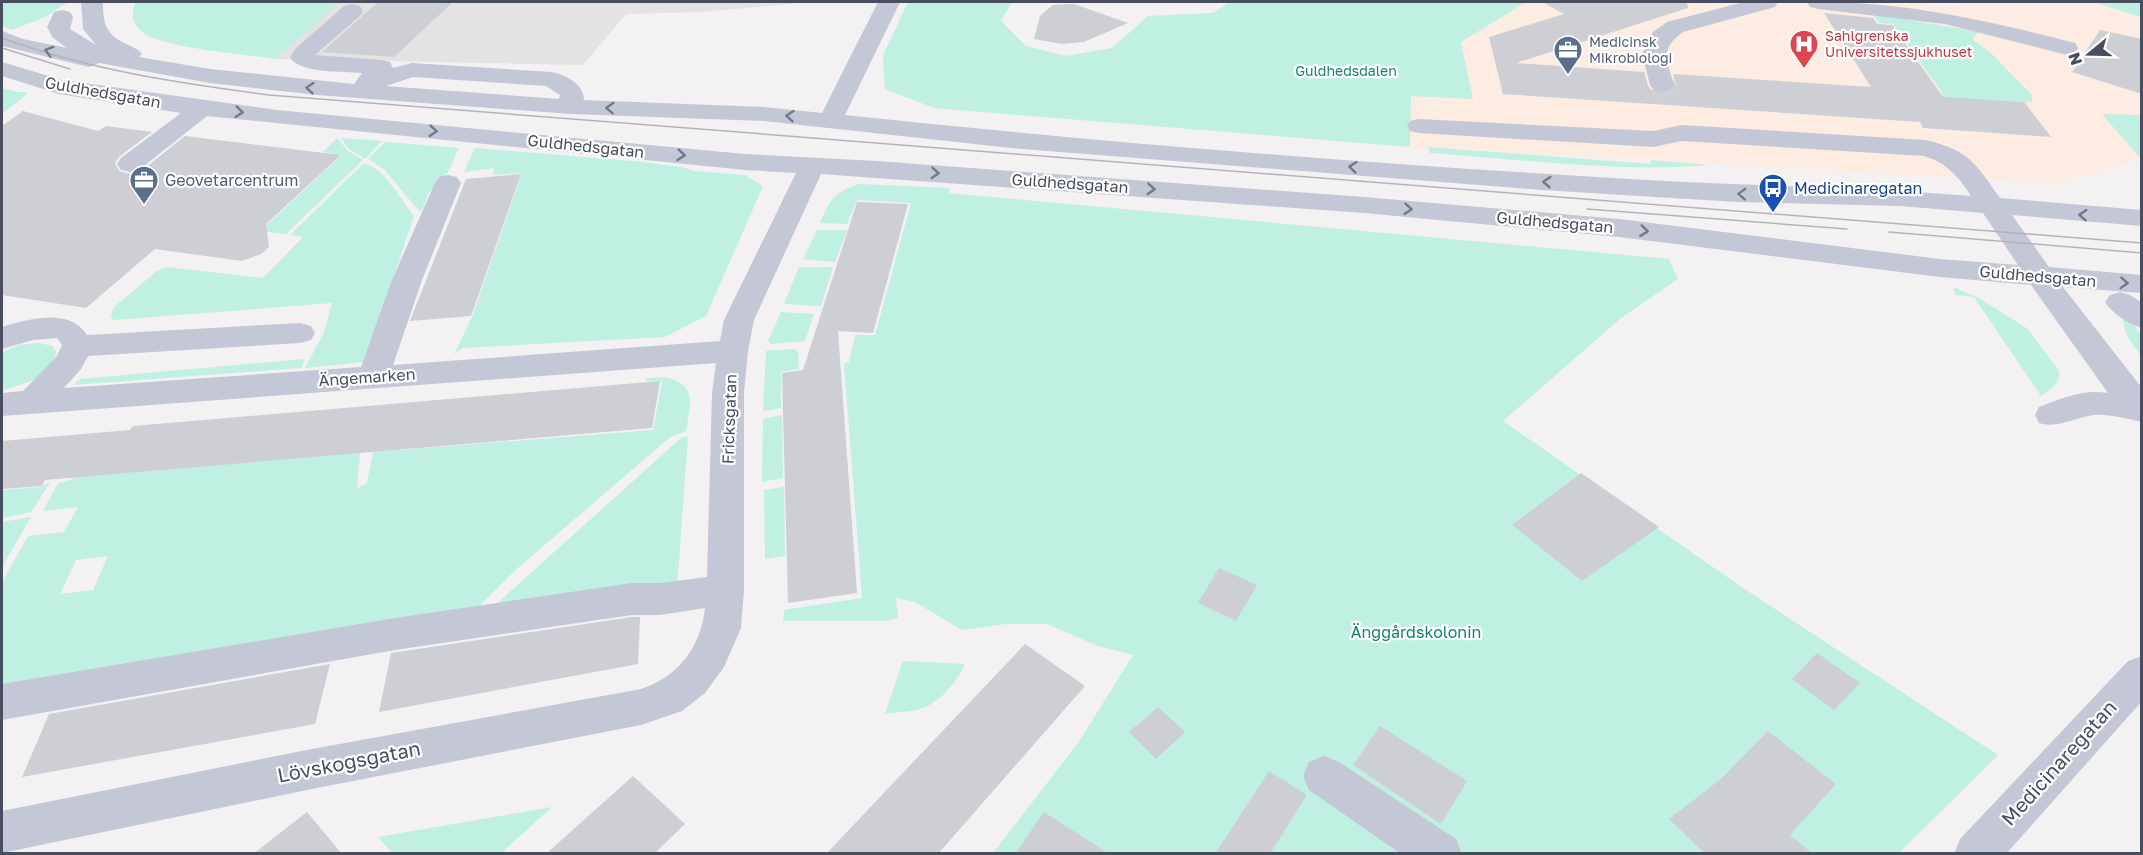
<svg xmlns="http://www.w3.org/2000/svg" width="2143" height="855" font-family="'Golos Text',sans-serif">
<rect width="100%" height="100%" fill="#f3f1f1"/>
<polygon fill="#e4e2e3" points="338,2 810,2 701,12 626,14 583,65 275,59 323,18"/>
<polygon fill="#fcece2" points="1526,2 1917,2 1932,7 1993,2 2093,2 2141,17 2141,115 2102,114 2141,159 2058,183 1410,147 1411,95 1461,42"/>
<g fill="#bff0e1" fill-rule="evenodd">
<polygon points="2,2 68,2 45,17 12,30 2,26"/>
<path d="M136 2H338L323 18 275 59C246 54 163 48 144 33 132 25 130 14 136 2Z"/>
<polygon points="908,2 1012,2 1001,21 1026,46 1066,56 1112,48 1148,16 1213,13 1230,2 1526,2 1461,42 1473,99 1411,96 1410,147 934,108 885,89 883,55"/>
<polygon points="2093,2 2141,2 2141,17"/>
<polygon points="1873,14 1979,32 1973,37 1973,40 1991,53 2032,95 2032,102 1942,98 1941,95 1943,94 1893,24 1879,23"/>
<polygon points="2,88 17,92 27,92 27,94 2,114"/>
<polygon points="2102,114 2141,115 2141,160 2141,159"/>
<polygon points="337,138 348,151 363,160 286,234 260,231 342,155 323,152"/>
<polygon points="341,138 382,141 365,159 349,149"/>
<polygon points="385,142 459,148 448,172 429,192 422,210 419,211 385,170 368,159"/>
<path d="M1428 147 1650 164 1651 160 1710 165C1618 173 1523 159 1430 153Z"/>
<polygon points="475,148 633,161 682,167 694,171 745,175 763,186 706,316 665,337 463,348 454,354 472,317 522,173 493,175 494,168 464,172"/>
<path d="M363 164C381 164 402 201 414 216L365 362 305 368 324 332 332 303 113 320 111 316 114 307 157 271 166 267 263 278 303 237 290 235Z"/>
<path d="M859 184 950 188 949 193 1669 259 1678 279 1621 318 1503 421 1743 588 1998 755 1899 853H993L1078 743 1133 655 1098 646 1047 624H1006L962 630 915 602 896 598 898 618 884 621H783L784 610 862 598 844 364 849 362 855 335H875L911 203 857 200 847 224 820 223C831 198 833 193 859 184Z"/>
<polygon points="817,230 847,230 835,262 803,259"/>
<polygon points="799,267 833,267 821,306 784,304"/>
<path d="M1953 287 1979 298 2028 329 2059 371C2061 382 2050 391 2041 396L1974 297 1955 295Z"/>
<polygon points="781,312 814,314 805,341 771,344 768,341"/>
<path d="M2124 313 2136 321 2134 325 2141 335V356C2132 343 2120 330 2124 313Z"/>
<path d="M39 343 52 346 56 351C55 375 21 386 2 390V352L19 345Z"/>
<polygon points="793,349 798,351 799,369 781,372 781,408 763,411 766,351"/>
<polygon points="305,359 301,368 73,385 80,379"/>
<path d="M664 377C699 384 690 405 686 431L671 437 662 444 520 566 469 616 2 693V582L28 536 64 532 78 507 43 511 58 483 73 479 79 465 105 475 360 452 357 488 367 483 373 452 653 430 662 381H646V378ZM108 556 93 590 60 594 76 560Z"/>
<polygon points="782,415 783,478 762,482 763,419"/>
<polygon points="688,436 677,588 482,617 681,438"/>
<polygon points="51,481 31,512 2,518 2,490 41,487"/>
<polygon points="784,487 785,556 765,559 764,490"/>
<polygon points="31,517 2,567 2,522"/>
<path d="M903 661 965 664C958 681 941 701 923 708 911 712 897 712 885 714Z"/>
<polygon points="552,807 501,853 392,853 378,837"/>
</g>
<g fill="#cdcfd5">
<polygon points="378,2 453,2 394,57 322,52"/>
<polygon points="1542,2 1687,2 1688,8 1516,63 1644,72 1648,86 1653,92 1661,94 1671,92 1676,86 1673,74 1871,87 1824,13 1873,18 1877,24 1892,25 1943,97 2024,102 2051,137 1923,128 1920,122 1503,94 1489,37 1564,14"/>
<polygon points="1074,4 1128,23 1084,42 1062,44 1034,39 1040,16 1053,5"/>
<polygon points="2100,30 2142,39 2142,94 2072,72"/>
<polygon points="23,111 98,131 106,126 152,132 120,156 115,163 119,171 130,174 140,172 185,136 341,155 266,224 269,247 261,254 242,261 155,249 86,308 2,295 2,126"/>
<polygon points="521,174 471,316 410,321 466,179"/>
<polygon points="857,202 908,204 873,333 838,331 857,593 788,603 782,373 803,370"/>
<polygon points="660,381 652,428 45,480 42,486 2,489 2,441 130,430 133,426"/>
<polygon points="1581,473 1659,527 1582,581 1512,525"/>
<polygon points="1219,568 1257,585 1236,621 1198,603"/>
<polygon points="632,617 640,617 638,664 379,712 391,653"/>
<polygon points="1025,644 1085,686 938,854 826,854"/>
<polygon points="1817,653 1860,683 1834,710 1792,679"/>
<polygon points="330,664 315,724 22,777 49,714"/>
<polygon points="1158,707 1185,732 1156,759 1129,732"/>
<polygon points="1380,726 1467,781 1441,824 1353,765"/>
<polygon points="1768,731 1836,784 1790,835 1813,854 1705,854 1669,819 1721,779"/>
<polygon points="1269,771 1307,795 1270,854 1215,854"/>
<polygon points="633,776 685,824 654,854 546,854"/>
<polygon points="307,812 342,854 253,854"/>
<polygon points="1044,812 1109,854 1015,854"/>
</g>
<g fill="none" stroke-linecap="round" stroke-linejoin="round">
<polyline stroke="#d1d0d4" stroke-width="25" stroke-dasharray="25 12" stroke-linecap="butt" points="1662,85 1668,99"/>
<g fill="#c4c8d6" fill-rule="evenodd">
<path d="M81 2H103C103 23 105 34 126 44 132 47 137 48 142 54L139 57 210 69 354 84 362 73C343 71 302 74 290 58L296 48 344 6 352 4 360 6 363 11 360 16 315 55 382 60 390 62 393 68 412 63 552 72C566 75 584 84 584 100L764 107 822 113 878 2H900L845 115C1101 142 1358 163 1614 178 1733 186 1853 186 1971 196 1958 176 1947 163 1924 156L1682 141 1653 147 1419 133 1410 131 1407 126 1410 121 1419 119 1653 131 1682 125 1926 140C1970 151 1975 163 2000 198L2142 210V226L2012 215 2049 267 2142 275V293L2063 287 2142 388V422C2127 419 2109 414 2094 415 2075 417 2058 429 2039 423L2035 415 2039 407C2062 398 2084 389 2108 393L2031 285 1940 277 1619 237 1364 213 821 174 754 320 748 351 744 393V590L741 628 724 667 705 693 682 711 641 725 312 789 2 853V811L312 749 641 689C678 677 701 647 705 608L660 615H632L395 650 2 720V684L395 618 632 583H660L707 577 712 393 716 363 2 416V393L23 391 57 356 62 345 57 338 33 340 2 349V327C27 319 70 307 87 335L300 323 311 326 315 333 311 340 300 343 88 356 81 369 64 388 361 367 392 280 435 183 439 177 448 175 457 177 461 183 422 280 393 365 720 341 724 320 796 173 745 170 207 116 139 170 130 172 121 170 117 164 121 158 181 113 59 94 2 76V62L62 80 277 110 745 154 877 161 1364 197 1619 219 1940 259 2018 265 1983 213 1900 206 1737 202 1542 190 1011 148 764 121 571 114 317 95 210 83 99 63 89 67 2 46V31L23 39 67 48 53 38 47 27 54 12 62 10 70 12 73 17 70 29 96 45 83 29ZM413 77 546 86 560 95 559 99 386 86Z"/>
<path d="M1744 2H1778L1775 7 1683 32C1659 49 1667 60 1674 85L1670 90 1662 92 1654 90 1650 85 1642 54 1653 32 1667 22Z"/>
<path d="M1807 2C1897 0 1989 21 2075 43L2078 48 2075 53 2067 55 1945 24 1818 9 1810 7Z"/>
<path d="M2120 292 2130 295 2142 303V328C2128 324 2113 314 2105 302L2110 295Z"/>
<polygon points="2142,656 2142,701 2006,854 1954,854 1960,839 2128,661"/>
<polygon points="1324,756 1339,762 1456,839 1462,854 1401,854 1309,790 1303,776 1309,762"/>
</g>
<g stroke="#b3b3bb" stroke-width="1.5">
<path d="M2 38C89 70 178 83 269 95L2142 243"/>
<polyline points="2,48 70,69"/>
<polyline points="1587,209 1847,229"/>
<polyline points="1889,232 2142,253"/>
</g>
</g>
<defs><path id="oneway-chevron" d="M-2-3.5L2.5 0L-2 3.5" fill="none" stroke-width="1.6" stroke-linecap="round" stroke-linejoin="round" transform="scale(1.5)"/></defs>
<g stroke="#737889">
<use href="#oneway-chevron" transform="translate(49 51) rotate(-164)"/>
<use href="#oneway-chevron" transform="translate(310 88) rotate(-175)"/>
<use href="#oneway-chevron" transform="translate(610 108) rotate(-177)"/>
<use href="#oneway-chevron" transform="translate(239 112) rotate(6)"/>
<use href="#oneway-chevron" transform="translate(790 116) rotate(-175)"/>
<use href="#oneway-chevron" transform="translate(433 131) rotate(5)"/>
<use href="#oneway-chevron" transform="translate(681 155) rotate(6)"/>
<use href="#oneway-chevron" transform="translate(1353 167) rotate(-174)"/>
<use href="#oneway-chevron" transform="translate(935 173) rotate(4)"/>
<use href="#oneway-chevron" transform="translate(1547 182) rotate(-176)"/>
<use href="#oneway-chevron" transform="translate(1151 189) rotate(4)"/>
<use href="#oneway-chevron" transform="translate(1742 194) rotate(-178)"/>
<use href="#oneway-chevron" transform="translate(1408 209) rotate(5)"/>
<use href="#oneway-chevron" transform="translate(2083 215) rotate(-176)"/>
<use href="#oneway-chevron" transform="translate(1644 231) rotate(7)"/>
<use href="#oneway-chevron" transform="translate(2124 283) rotate(4)"/>
</g>
<defs>
<g id="hospital-pin" transform="scale(1.5)"><path d="M0 17L-7.5 6A9.5 9.5 0 1 1 7.5 6Z" fill="#e0444e" stroke="#fff"/><path d="M-5-5h3v3.5h4V-5h3V5h-3V1.5h-4V5h-3Z" fill="#fff"/></g>
<g id="office-pin" transform="scale(1.5)"><path d="M0 17L-7.5 6A9.5 9.5 0 1 1 7.5 6Z" fill="#5c6f8a" stroke="#fff"/><path d="M-6-3h4V-5.5h4V-3h4V5H-6ZM-1-4.5V-3h2v-1.5ZM-6 0V1H6V0Z" fill="#fff"/></g>
<g id="bus-pin" transform="scale(1.5)"><path d="M0 17L-7.5 6A9.5 9.5 0 1 1 7.5 6Z" fill="#1a4fb4" stroke="#fff"/><path d="M-5-6H5V4H4V6H2V4H-2V6H-4V4H-5ZM-3.5-4V0h7V-4ZM-3.5 1.2v1.5H-2V1.2ZM2 1.2v1.5H3.5V1.2Z" fill="#fff"/></g>
</defs>
<g fill-rule="evenodd">
<use href="#hospital-pin" x="1804" y="44"/>
<use href="#office-pin" x="1568" y="50"/>
<use href="#office-pin" x="144" y="180"/>
<use href="#bus-pin" x="1773" y="188"/>
</g>
<g text-anchor="middle" stroke-width="4.5" stroke-linejoin="round" paint-order="stroke">
<g font-size="14" fill="#be3a42" stroke="#fff" text-anchor="start">
<text x="1825" y="41">Sahlgrenska<tspan x="1825" dy="16">Universitetssjukhuset</tspan></text>
</g>
<g font-size="14" fill="#4e5e75" stroke="#fff" text-anchor="start">
<text x="1589" y="47">Medicinsk<tspan x="1589" dy="16">Mikrobiologi</tspan></text>
</g>
<g font-size="14" fill="#16836d" stroke="#fff">
<text x="1346" y="76">Guldhedsdalen</text>
</g>
<g font-size="16" fill="#484d5f" stroke="#fff">
<text transform="translate(103 92) rotate(10)" y="6">Guldhedsgatan</text>
<text transform="translate(586 146) rotate(6)" y="6">Guldhedsgatan</text>
<text transform="translate(1070 183) rotate(4)" y="6">Guldhedsgatan</text>
<text transform="translate(1555 222) rotate(5)" y="6">Guldhedsgatan</text>
<text transform="translate(2038 276) rotate(5)" y="6">Guldhedsgatan</text>
<text transform="translate(367 377) rotate(-4)" y="6">Ängemarken</text>
<text transform="translate(729 419) rotate(-88)" y="6">Fricksgatan</text>
</g>
<g font-size="16" fill="#4e5e75" stroke="#fff" text-anchor="start">
<text x="165" y="186">Geovetarcentrum</text>
</g>
<g font-size="16" fill="#164399" stroke="#fff" text-anchor="start">
<text x="1794" y="194">Medicinaregatan</text>
</g>
<g font-size="16" fill="#16836d" stroke="#fff">
<text x="1416" y="638">Änggårdskolonin</text>
</g>
<g font-size="20" fill="#484d5f" stroke="#fff">
<text transform="translate(349 762) rotate(-11)" y="7">Lövskogsgatan</text>
<text transform="translate(2059 763) rotate(-48)" y="7">Medicinaregatan</text>
</g>
</g>
<rect width="2143" height="855" fill="none" stroke="#484d5f" stroke-width="6"/>
<g transform="translate(2089 54) rotate(251)" stroke="#ffffff" stroke-width="4.5" paint-order="stroke">
<path d="M0-4.5L10 22L0 15L-10 22Z" fill="#484d5f"/>
<text y="-9" font-size="16" font-weight="bold" text-anchor="middle" fill="#484d5f">N</text>
</g>
</svg>
